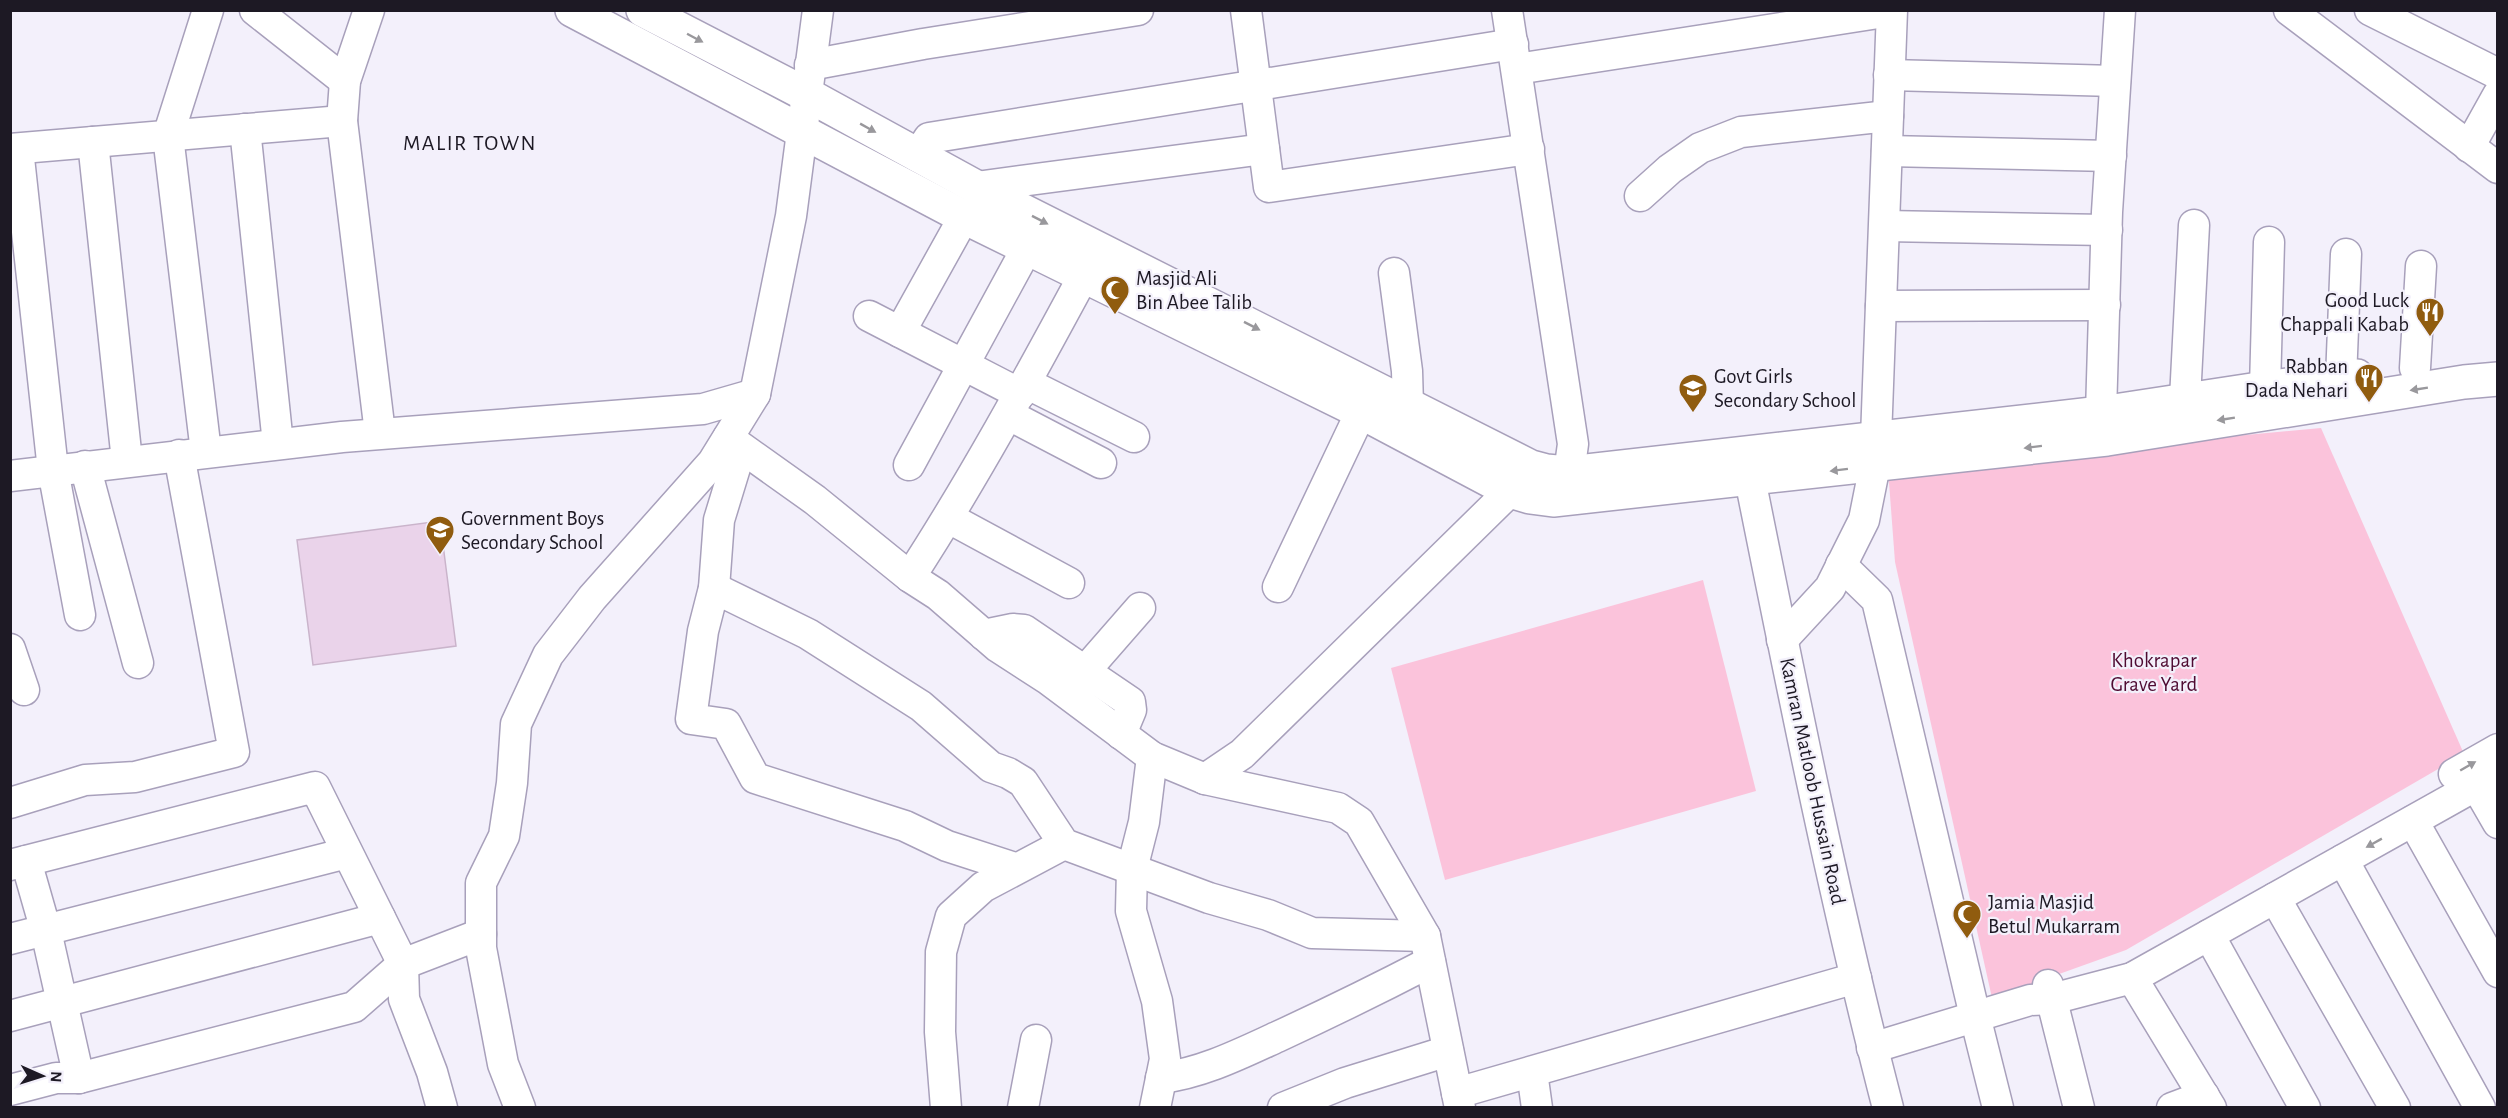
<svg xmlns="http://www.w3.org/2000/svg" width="2508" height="1118" font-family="'Alegreya Sans',sans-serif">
<rect width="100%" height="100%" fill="#f3f0fb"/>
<g fill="#fbc3db">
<polygon points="2321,428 2464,754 2126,950 1992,998 1895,562 1888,469"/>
<polygon points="1703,580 1756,791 1445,880 1391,668"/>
</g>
<polygon fill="#ead3ea" stroke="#cab4cb" stroke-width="1.5" points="440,521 456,646 313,665 297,540"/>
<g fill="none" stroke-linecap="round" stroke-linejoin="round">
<g stroke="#a8a0bb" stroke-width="33">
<g id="minor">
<polyline points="255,10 345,81"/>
<polyline points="369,10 345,81 342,121 380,433"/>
<polyline points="1246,10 1269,187 1529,149"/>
<polyline points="1507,10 1573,444 1569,473"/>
<polyline points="2289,10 2498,168"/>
<polyline points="2370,10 2498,74"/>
<polyline points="810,65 923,44 1138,10"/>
<polyline points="1517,69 1891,11"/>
<polyline points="1889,75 2115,81"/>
<polyline points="245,129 278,444"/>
<polyline points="93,142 127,461"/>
<polyline points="2469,147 2498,95"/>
<polyline points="10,149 342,121"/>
<polyline points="18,149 53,470 80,615"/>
<polyline points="1887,151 2111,156"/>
<polyline points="917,156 929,138 1513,44"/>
<polyline points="976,187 1264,149"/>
<polyline points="1640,196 1670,169 1700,148 1741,132 1888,116"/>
<polyline points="1885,226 2107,230"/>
<polyline points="1394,273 1407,371 1408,406"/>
<polyline points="1881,306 2105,305"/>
<polyline points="869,316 1020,394"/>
<polyline points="900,332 964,217"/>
<polyline points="2415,368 2421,266"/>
<polyline points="2341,379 2346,254"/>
<polyline points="1026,383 1134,437"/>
<polyline points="2265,388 2269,242"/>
<polyline points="2185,399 2194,225"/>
<polyline points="2101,413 2107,212 2120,10"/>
<polyline points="1009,415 1101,463"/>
<polyline points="728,438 815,500 910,577 938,595 998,647 1049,680 1152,757 1205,779 1338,808 1359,822 1425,936 1460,1108"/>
<polyline points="741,448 719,520 714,588 703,631 691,719 726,724 755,778 905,826 947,846 1015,868"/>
<polyline points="206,452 168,136 208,10"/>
<path d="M1745 454C1789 673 1832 892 1888 1108"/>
<polyline points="909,465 1027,248"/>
<polyline points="85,466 138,663"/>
<polyline points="10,476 342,437 703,409 755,394"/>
<polyline points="949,518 1069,583"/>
<polyline points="1841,565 1877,600 1975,1016 1998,1108"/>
<path d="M910 577C973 480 1028 379 1083 277"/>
<polyline points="1278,587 1361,412"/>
<polyline points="714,588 808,634 921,706 991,767 1008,773 1023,782 1064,844 1209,898 1268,915 1312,933 1425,936"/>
<polyline points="984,635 1013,629 1024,630 1130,702 1131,710 1121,734"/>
<polyline points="1782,640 1830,588 1864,520 1875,465 1892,10"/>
<polyline points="10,649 24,690"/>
<polyline points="1071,687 1140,608"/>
<polyline points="1152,757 1144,822 1132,869 1131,911 1157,1001 1165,1059 1155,1108"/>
<polyline points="2454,774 2498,749"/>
<polyline points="1205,779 1242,754 1510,491"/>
<polyline points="2476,785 2498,823"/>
<polyline points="10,803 85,780 135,777 234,752 179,455"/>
<polyline points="2413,821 2498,972"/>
<polyline points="2343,860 2480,1108"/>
<polyline points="26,861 46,931 79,1078"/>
<polyline points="10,865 315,787 403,964 404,999 432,1072 442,1108"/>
<polyline points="2275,898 2395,1108"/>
<polyline points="2209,935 2305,1108"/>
<polyline points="10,939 347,853"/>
<polyline points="2132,978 2211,1108"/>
<polyline points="2048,985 2079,1108"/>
<polyline points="10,1016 380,918"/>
<polyline points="1872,1048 2030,1000 2052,999 2132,978 2498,773"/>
<polyline points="1532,1072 1537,1108"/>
<path d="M1161 1078C1202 1073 1240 1054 1277 1037 1329 1013 1380 988 1430 962"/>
<polyline points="10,1090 56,1078 79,1078 354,1007 403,964 481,934"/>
<polyline points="1457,1093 1856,978"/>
<polyline points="520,1108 503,1064 481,948 481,883 504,836 512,783 516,724 548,655 592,598 713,462 755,394 791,216 818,10"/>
<polyline points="946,1108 940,1032 941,952 951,916 983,887 1064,844"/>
<polyline points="1023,1108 1036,1040"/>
<polyline points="1283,1108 1345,1083 1448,1051"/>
<polyline points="2172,1108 2204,1096"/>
</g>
</g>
<g stroke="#a8a0bb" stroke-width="36">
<g id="major">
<polyline points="572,10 964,217 1361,412 1510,491 1530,497 1553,500 2107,439 2464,382 2498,379"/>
<polyline points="643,10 819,101 976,187 1531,467 1546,471 1569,473 2101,413 2265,388 2357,376"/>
</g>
</g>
<use href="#minor" stroke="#fff" stroke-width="30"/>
<use href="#major" stroke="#fff" stroke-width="33"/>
</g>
<defs><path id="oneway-solid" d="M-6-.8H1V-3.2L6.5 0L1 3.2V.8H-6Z" transform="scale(1.5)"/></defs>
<g fill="#99989c">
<use href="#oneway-solid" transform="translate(695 38) rotate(28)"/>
<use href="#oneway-solid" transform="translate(868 128) rotate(29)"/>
<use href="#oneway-solid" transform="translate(1040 220) rotate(27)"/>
<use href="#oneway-solid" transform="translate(1252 326) rotate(27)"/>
<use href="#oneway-solid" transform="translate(2419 389) rotate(171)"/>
<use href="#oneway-solid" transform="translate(2226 419) rotate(171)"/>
<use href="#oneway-solid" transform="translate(2033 447) rotate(173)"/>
<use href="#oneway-solid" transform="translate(1839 470) rotate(173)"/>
<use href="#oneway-solid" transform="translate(2468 766) rotate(-30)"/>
<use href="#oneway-solid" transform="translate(2374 843) rotate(151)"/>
</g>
<defs>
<g id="mosque-pin" transform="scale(1.5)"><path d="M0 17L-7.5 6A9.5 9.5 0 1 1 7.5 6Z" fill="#905c0f" stroke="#f3f0fb"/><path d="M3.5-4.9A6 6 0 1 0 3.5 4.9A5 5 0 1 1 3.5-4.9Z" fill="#fff"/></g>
<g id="restaurant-pin" transform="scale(1.5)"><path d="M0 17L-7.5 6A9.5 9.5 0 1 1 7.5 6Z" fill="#905c0f" stroke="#f3f0fb"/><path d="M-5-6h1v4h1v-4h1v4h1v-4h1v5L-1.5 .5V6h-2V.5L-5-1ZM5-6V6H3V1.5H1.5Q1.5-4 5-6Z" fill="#fff"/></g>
<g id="school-pin" transform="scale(1.5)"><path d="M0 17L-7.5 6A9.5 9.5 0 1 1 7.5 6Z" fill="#905c0f" stroke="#f3f0fb"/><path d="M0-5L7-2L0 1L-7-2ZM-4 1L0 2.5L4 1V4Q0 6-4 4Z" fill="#fff"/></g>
</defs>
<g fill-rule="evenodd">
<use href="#mosque-pin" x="1115" y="290"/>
<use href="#restaurant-pin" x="2430" y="312"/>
<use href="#restaurant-pin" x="2369" y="378"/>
<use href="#school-pin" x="1693" y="388"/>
<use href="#school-pin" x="440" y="530"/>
<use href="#mosque-pin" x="1967" y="914"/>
</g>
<g text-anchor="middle" stroke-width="4.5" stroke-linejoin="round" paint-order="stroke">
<g font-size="21" fill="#1d1924" stroke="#f3f0fb" text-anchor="start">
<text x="1136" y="285">Masjid Ali<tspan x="1136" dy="24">Bin Abee Talib</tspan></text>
<text x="2409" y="307" text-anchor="end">Good Luck<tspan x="2409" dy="24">Chappali Kabab</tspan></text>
<text x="2348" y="373" text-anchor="end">Rabban<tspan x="2348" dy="24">Dada Nehari</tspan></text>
<text x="1714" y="383">Govt Girls<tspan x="1714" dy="24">Secondary School</tspan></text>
<text x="461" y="525">Government Boys<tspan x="461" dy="24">Secondary School</tspan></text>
<text x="1988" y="909">Jamia Masjid<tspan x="1988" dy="24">Betul Mukarram</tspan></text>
</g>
<g font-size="21" fill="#4f0b32" stroke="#f3f0fb">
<text x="2154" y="667">Khokrapar<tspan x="2154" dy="24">Grave Yard</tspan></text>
</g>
<g font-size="21" fill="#1d1924" stroke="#f3f0fb">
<text transform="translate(1813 781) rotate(78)" y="7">Kamran Matloob Hussain Road</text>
</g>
<g font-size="22" letter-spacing="1.5" fill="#1d1924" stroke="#f3f0fb">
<text x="470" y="150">MALIR TOWN</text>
</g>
</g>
<rect width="2508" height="1118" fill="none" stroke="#1d1924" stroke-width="24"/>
<g transform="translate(42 1076) rotate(93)" stroke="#f3f0fb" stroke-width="4.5" paint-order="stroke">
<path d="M0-4.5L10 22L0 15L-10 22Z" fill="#1d1924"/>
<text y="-9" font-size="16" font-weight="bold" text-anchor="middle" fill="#1d1924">N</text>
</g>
</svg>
